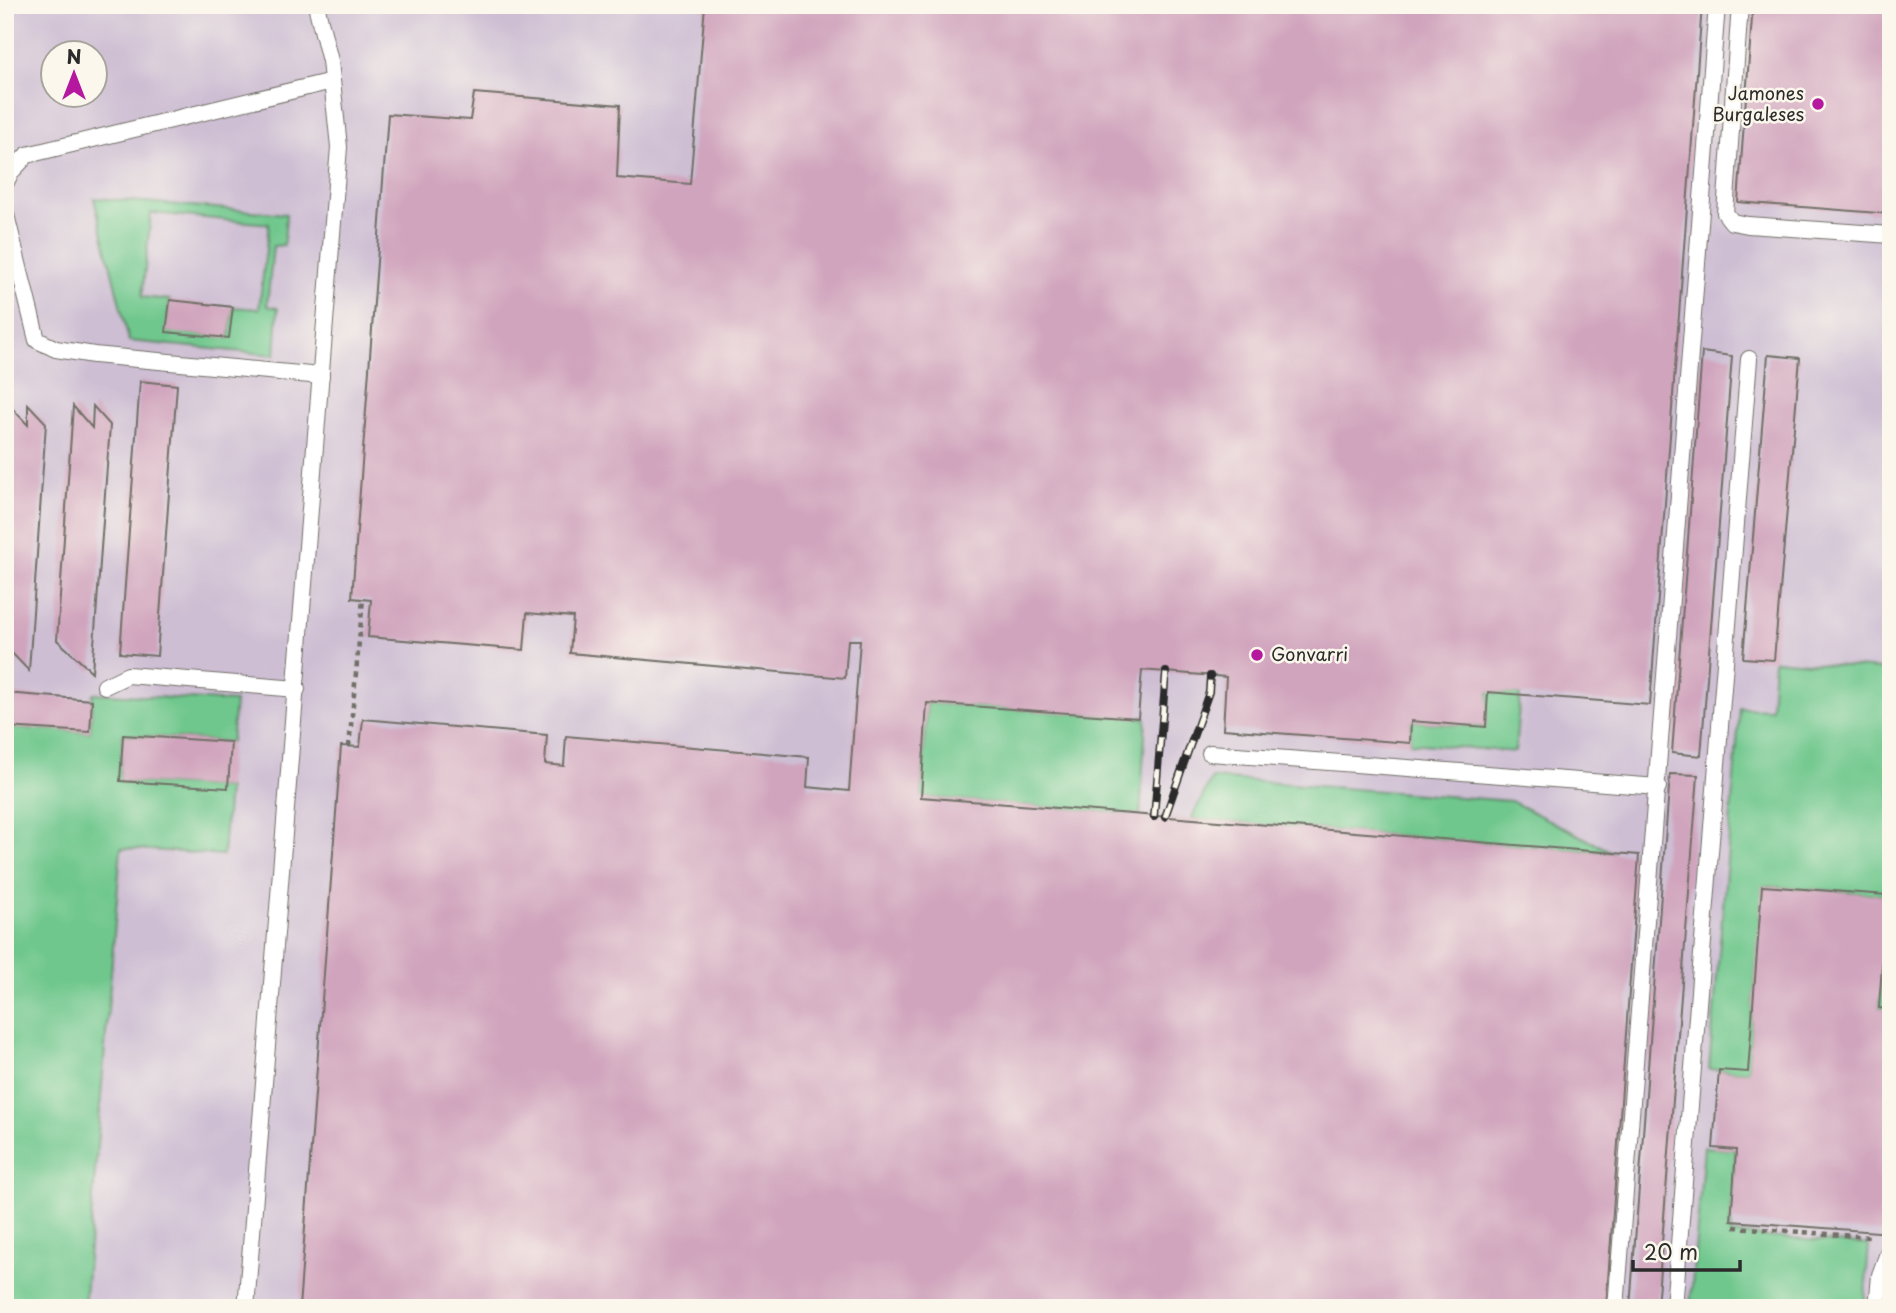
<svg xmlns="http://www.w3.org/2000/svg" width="1896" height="1313" font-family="'Playpen Sans',sans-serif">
<rect width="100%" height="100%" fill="#fbf7ec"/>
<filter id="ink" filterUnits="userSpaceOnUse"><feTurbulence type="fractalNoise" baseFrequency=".0143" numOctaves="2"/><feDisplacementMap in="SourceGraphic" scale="14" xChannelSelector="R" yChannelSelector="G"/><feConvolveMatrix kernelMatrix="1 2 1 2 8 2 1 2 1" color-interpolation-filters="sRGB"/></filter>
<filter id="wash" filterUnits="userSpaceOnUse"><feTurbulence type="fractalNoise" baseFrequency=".00686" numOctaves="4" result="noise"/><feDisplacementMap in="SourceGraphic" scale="28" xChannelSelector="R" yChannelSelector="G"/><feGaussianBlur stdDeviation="1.57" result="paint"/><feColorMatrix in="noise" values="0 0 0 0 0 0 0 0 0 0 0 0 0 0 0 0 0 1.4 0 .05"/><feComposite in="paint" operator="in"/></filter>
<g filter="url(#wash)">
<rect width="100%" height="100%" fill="#f3edd6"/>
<path fill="#cdbed3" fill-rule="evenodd" d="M5 5H1891V1308H5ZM52 52H94V94H52Z"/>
<g fill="#70c78d" stroke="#4e795c" stroke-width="2" fill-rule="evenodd">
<path d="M94 198 286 214 284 245 273 246 267 306 278 308 275 355 129 341ZM151 213 269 224 259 309 233 307 229 338 167 331 170 300 142 297Z"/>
<polygon points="1774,660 1891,670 1891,1009 1879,1008 1887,895 1763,886 1748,1072 1709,1069 1740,708 1771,709"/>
<polygon points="1488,692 1520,694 1515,752 1410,743 1411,721 1485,727"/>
<polygon points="93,693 235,702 231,742 123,735 120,781 228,788 223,855 121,848 84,1308 5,1308 5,727 90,732"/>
<polygon points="927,703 1146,718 1140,815 921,797"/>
<polygon points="1212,778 1511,801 1614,853 1191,819"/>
<polygon points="1704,1147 1736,1150 1730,1234 1869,1245 1864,1308 1690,1308"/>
</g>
<g id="blocks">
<g fill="#d0a4bd">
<polygon points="705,5 1702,5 1650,705 1488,692 1486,727 1411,721 1410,743 1223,729 1226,677 1142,670 1138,718 927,703 921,797 1639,855 1606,1308 299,1308 341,746 360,747 363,719 547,735 545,764 564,766 566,736 809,757 807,787 849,791 860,640 848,640 845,678 570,653 573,617 527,613 524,650 368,637 371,600 352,598 388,114 470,120 474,93 620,105 617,178 690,184"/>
<polygon points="1753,5 1891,5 1891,214 1738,202"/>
<polygon points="170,300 233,307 229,338 166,332"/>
<polygon points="1702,352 1732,356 1701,756 1672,753"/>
<polygon points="1768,355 1800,358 1774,660 1743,658"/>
<polygon points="140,381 177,385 157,656 120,653"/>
<polygon points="28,404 46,423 29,671 10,651 9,666 5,663 5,450 9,405 28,425"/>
<polygon points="73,406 92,428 93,406 110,425 92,672 57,640"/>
<polygon points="5,693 92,700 90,732 5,727"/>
<polygon points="123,735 231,742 228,788 120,781"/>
<polygon points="1670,774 1698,775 1657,1308 1630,1308"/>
<polygon points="1762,886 1887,895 1879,1008 1891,1009 1891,1233 1731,1221 1736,1150 1713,1148 1719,1070 1748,1072"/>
</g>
</g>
</g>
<g filter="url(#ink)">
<use href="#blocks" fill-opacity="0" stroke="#716f67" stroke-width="2"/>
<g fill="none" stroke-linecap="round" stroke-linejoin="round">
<g stroke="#716f67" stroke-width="18">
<g id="service">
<polyline points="1740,5 1725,213 1732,222 1748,225 1891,235"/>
<polyline points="5,184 11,172 27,155 332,81"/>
<polyline points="5,211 37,340 56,349 94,355 321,376"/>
<polyline points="105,686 128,675 297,689"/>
<polyline points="1210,753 1658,787"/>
<polyline points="246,1308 339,147 330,61 316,5"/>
<polyline points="1616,1308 1717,5"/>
<polyline points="1674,1308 1749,359"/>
<polyline points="1877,1308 1880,1275 1891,1245"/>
</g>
</g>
<g stroke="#716f67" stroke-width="4.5" stroke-dasharray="5 5" stroke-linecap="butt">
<polyline points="349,747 363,599"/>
<polyline points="1734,1227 1869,1237"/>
</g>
<use href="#service" stroke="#fff" stroke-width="16"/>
<g stroke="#2b2b2b" stroke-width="8">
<g id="rail">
<polyline points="1154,817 1166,672"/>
<polyline points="1165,817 1209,692 1210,676"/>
</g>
</g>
<use href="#rail" stroke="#fbf7ec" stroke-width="5" stroke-dasharray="16" stroke-linecap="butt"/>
</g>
</g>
<g fill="#b5179e" stroke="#fbf7ec" stroke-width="2.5">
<circle cx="1818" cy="104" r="7"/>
<circle cx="1257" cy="655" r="7"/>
</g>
<g text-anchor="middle" stroke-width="5" stroke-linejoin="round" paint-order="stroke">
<g font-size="18" fill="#2b2b2b" stroke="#fbf7ec" text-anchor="end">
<text x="1804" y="100">Jamones<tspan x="1804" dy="21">Burgaleses</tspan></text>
<text x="1271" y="661" text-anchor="start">Gonvarri</text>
</g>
</g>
<rect width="1896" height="1313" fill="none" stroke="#fbf7ec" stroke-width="28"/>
<g transform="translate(74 74)"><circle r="33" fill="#fbf7ec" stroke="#a8a59f" stroke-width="2"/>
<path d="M0-5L12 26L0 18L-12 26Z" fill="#b5179e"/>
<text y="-10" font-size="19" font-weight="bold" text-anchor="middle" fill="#2b2b2b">N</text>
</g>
<path d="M1633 1260v10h107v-10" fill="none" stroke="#2b2b2b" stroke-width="3.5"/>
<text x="1644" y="1260" font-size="21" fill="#2b2b2b" stroke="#fbf7ec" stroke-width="5" paint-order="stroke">20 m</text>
</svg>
